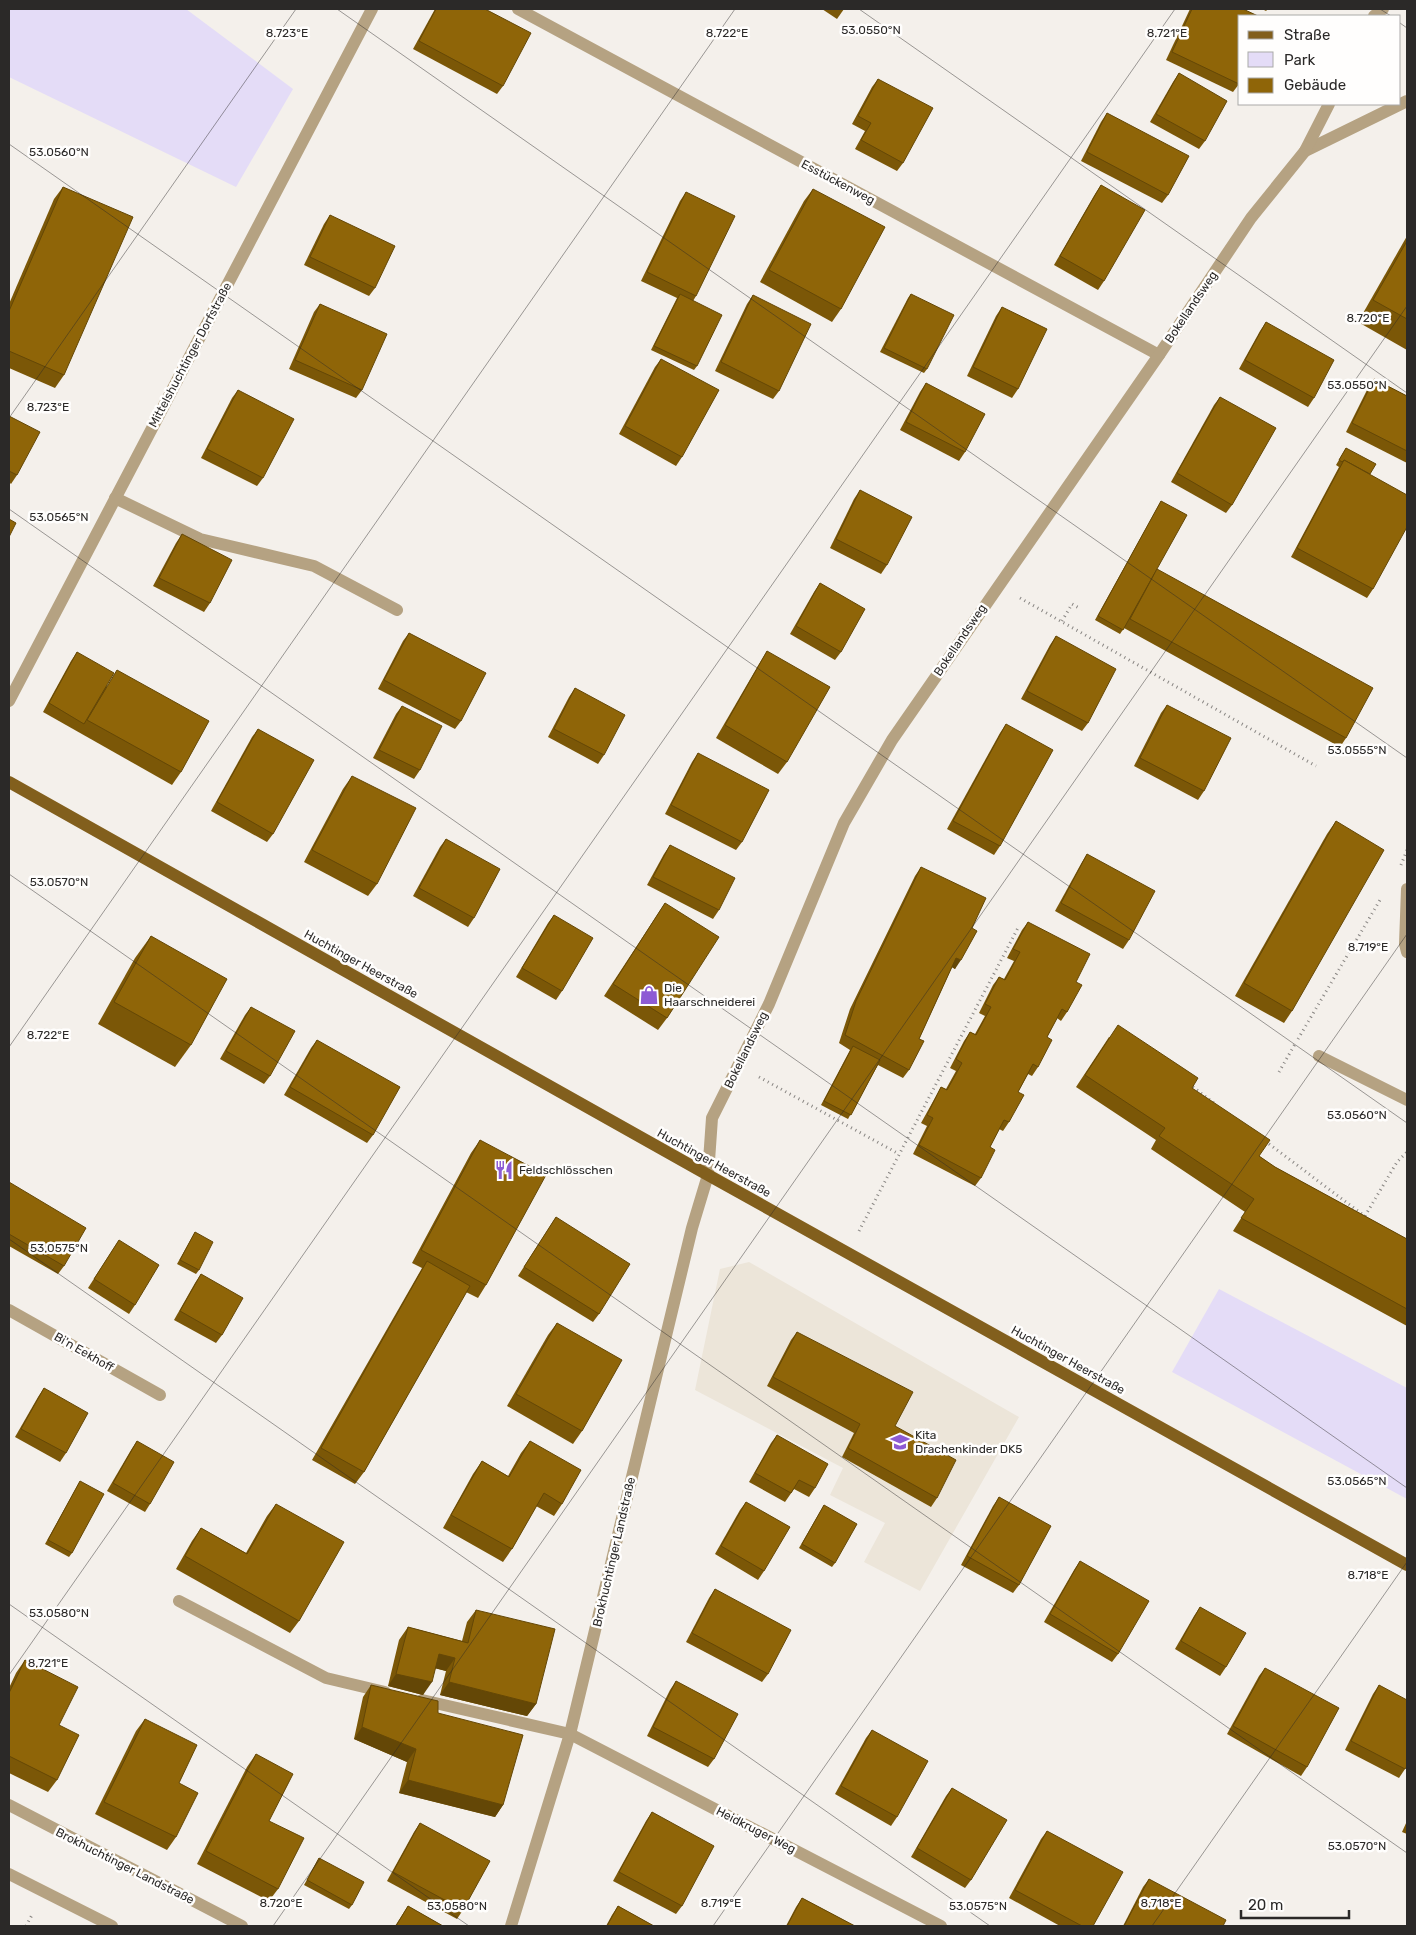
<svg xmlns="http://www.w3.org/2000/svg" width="1416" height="1935" font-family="Rubik,sans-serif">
<rect width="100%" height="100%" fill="#f4f0eb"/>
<polygon fill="#ece5d9" points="749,1262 1019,1417 920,1591 864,1562 885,1523 830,1495 843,1468 695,1390 720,1269"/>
<g fill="#e4dcf7">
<polygon points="9,9 186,9 293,89 236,187 9,77"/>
<polygon points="1219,1289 1407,1388 1407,1499 1172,1372"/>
</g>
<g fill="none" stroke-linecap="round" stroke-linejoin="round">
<g stroke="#888582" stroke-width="3" stroke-dasharray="1 4" stroke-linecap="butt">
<polyline points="1020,598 1316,766"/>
<polyline points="1062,621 1072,604 1079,608"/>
<polyline points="1401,865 1407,850"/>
<polyline points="1298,1039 1380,900"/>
<polyline points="1279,1072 1295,1044"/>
<polyline points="759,1077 899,1154"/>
<polyline points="1189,1084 1214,1103"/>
<polyline points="1265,1141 1366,1217"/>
<polyline points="1365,1216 1397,1162 1407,1152"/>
<polyline points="859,1231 1019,926"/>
<polyline points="26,1926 32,1915"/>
</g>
<g stroke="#b5a282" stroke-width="12">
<polyline points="518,9 1159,355"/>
<polyline points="1374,16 1383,9"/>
<polyline points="1305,151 1407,101"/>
<polyline points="115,498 200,539 314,566 397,610"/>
<polyline points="9,701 372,9"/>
<polyline points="1407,889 1405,944 1407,952"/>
<polyline points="1319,1056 1407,1100"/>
<polyline points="9,1310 160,1395"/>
<polyline points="179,1601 326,1678 385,1692"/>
<polyline points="422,1700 570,1734 941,1926"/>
<polyline points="9,1805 242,1926"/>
<polyline points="9,1874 112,1926"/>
<polyline points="511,1926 570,1734 692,1228 708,1175 712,1118 769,1004 844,823 892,740 1159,355 1251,218 1305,151 1329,104"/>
</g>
<polyline stroke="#825f1d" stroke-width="12" points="9,782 708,1175 1407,1565"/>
</g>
<g fill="#7b5707">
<polygon points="435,9 485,9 503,86 497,94 413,49"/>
<polygon points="822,9 844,9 837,19"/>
<polygon points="1190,9 1243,9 1239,84 1233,92 1166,60"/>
<polygon points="1262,9 1268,9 1266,11"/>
<polygon points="1179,73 1205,141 1199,149 1150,122 1173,82"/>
<polygon points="878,79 903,163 897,171 855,149 865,131 852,124 872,87"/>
<polygon points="1107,113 1168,195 1162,203 1081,161 1101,122"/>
<polygon points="1101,185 1104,281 1098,290 1054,265 1095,194"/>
<polygon points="63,187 64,375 55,388 9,368 9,304 54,199"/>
<polygon points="813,189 841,309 832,322 760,282 804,201"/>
<polygon points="686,192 696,296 693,301 697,366 694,370 651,350 677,298 641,281 680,201"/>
<polygon points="330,215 375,288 369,296 304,265 324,224"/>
<polygon points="1407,236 1407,350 1358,322"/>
<polygon points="911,294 927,369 924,373 880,352 908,298"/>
<polygon points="753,295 779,391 773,399 715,371 747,304"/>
<polygon points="320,304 362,390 356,398 289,369 314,312"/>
<polygon points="1002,307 1018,389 1012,398 967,376 996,316"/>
<polygon points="1266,322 1314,398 1308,407 1239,369 1260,331"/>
<polygon points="661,359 682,457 676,466 619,434 655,367"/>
<polygon points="1374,379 1407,396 1407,463 1346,432 1368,388"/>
<polygon points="926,383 965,452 959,461 900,430 920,392"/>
<polygon points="238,390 263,478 257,486 201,458 232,398"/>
<polygon points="1220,397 1232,505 1226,513 1171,482 1214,405"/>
<polygon points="9,416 17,475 11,484 9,482"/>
<polygon points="1346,448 1370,474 1373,589 1367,598 1291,557 1339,467 1336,465"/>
<polygon points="860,490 887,565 881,574 830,548 854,499"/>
<polygon points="1161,501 1154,574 1346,738 1340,747 1124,628 1120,634 1095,620"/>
<polygon points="182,534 210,603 204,612 153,586 176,543"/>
<polygon points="820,583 841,652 835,660 790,634 814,592"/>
<polygon points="409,633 461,721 455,729 378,689 403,641"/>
<polygon points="1056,636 1088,723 1082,731 1021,699 1050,645"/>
<polygon points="767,651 787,762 778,774 716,738 759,664"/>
<polygon points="77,652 181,772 172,785 43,712 71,661"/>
<polygon points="575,688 604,755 598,764 548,737 569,697"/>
<polygon points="1167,705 1204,791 1198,800 1134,766 1161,713"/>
<polygon points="402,706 420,770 414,779 373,758 396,714"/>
<polygon points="1006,724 1000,846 994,855 947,829 1000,733"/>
<polygon points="258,729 273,834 267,842 211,811 252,737"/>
<polygon points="698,753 742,842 736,850 665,814 692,762"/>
<polygon points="352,776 377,884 368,896 304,862 343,789"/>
<polygon points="1336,821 1292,1011 1284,1023 1235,996 1327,834"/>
<polygon points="446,839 474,918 468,927 413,896 440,847"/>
<polygon points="670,845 719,910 713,919 647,885 664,854"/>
<polygon points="1087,854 1129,940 1123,949 1055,911 1082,862"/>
<polygon points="921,867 972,928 955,969 952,967 919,1039 909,1070 903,1078 878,1065 848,1119 821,1105 850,1050 839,1043 850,1009 915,876"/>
<polygon points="665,903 667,1018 658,1030 604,996"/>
<polygon points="554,915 562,991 556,1000 516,977 548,923"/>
<polygon points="1028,922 1076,982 1067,1012 1061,1021 1057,1018 1047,1037 1038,1067 1032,1076 1028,1074 1018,1092 1009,1122 1003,1131 999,1129 990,1147 981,1178 975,1186 913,1154 927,1126 921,1123 941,1087 946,1089 956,1071 950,1068 964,1041 970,1032 975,1034 985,1016 979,1013 993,985 999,977 1004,979 1014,961 1007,958 1022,930"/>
<polygon points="151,936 191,1045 175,1067 98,1024 135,958"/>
<polygon points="251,1007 270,1076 264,1084 220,1059 245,1015"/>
<polygon points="1109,1037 1192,1088 1259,1156 1275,1167 1407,1239 1407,1326 1233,1231 1245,1212 1151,1149 1156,1140 1076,1087"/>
<polygon points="317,1040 373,1135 367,1143 284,1095 311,1048"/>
<polygon points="480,1140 486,1285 478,1298 466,1292 364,1472 355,1484 312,1460 422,1268 412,1263 471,1153"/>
<polygon points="9,1182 64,1266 58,1274 9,1246"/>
<polygon points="556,1217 599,1314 593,1322 518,1276"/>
<polygon points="195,1232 199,1270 196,1274 177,1264"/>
<polygon points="119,1240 135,1305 129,1314 88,1288"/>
<polygon points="201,1274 222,1335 216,1343 174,1320 195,1283"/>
<polygon points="557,1323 582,1431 573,1444 507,1406 548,1335"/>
<polygon points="797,1332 895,1426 937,1498 931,1507 842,1457 854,1433 767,1386 791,1340"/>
<polygon points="44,1388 66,1453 60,1462 15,1437 38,1397"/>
<polygon points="777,1435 815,1488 809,1497 794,1489 785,1502 749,1482 771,1443"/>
<polygon points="137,1441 150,1504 145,1512 107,1491 131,1450"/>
<polygon points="530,1441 562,1504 554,1516 536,1506 512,1549 503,1562 443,1528 473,1474 482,1461 508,1476 521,1453"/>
<polygon points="80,1481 72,1553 69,1557 45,1544"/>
<polygon points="999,1497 1019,1585 1013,1593 961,1565 993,1506"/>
<polygon points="746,1502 764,1571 758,1580 715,1554 740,1510"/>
<polygon points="276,1504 299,1621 290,1633 176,1569 192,1541 201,1528 246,1553 267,1516"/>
<polygon points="824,1505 835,1563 832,1567 799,1548"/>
<polygon points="1080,1561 1118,1654 1112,1662 1044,1622 1074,1570"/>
<polygon points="715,1589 768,1674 762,1682 686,1642 709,1598"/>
<polygon points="1200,1607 1226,1667 1220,1676 1175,1649 1194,1616"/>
<polygon points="476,1610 536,1704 527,1716 440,1695 446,1671 435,1668 423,1695 388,1686 399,1640 408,1627 462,1641 467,1622"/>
<polygon points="25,1660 59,1725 57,1780 48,1792 9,1773 9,1688 16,1673"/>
<polygon points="1265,1668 1307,1767 1301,1776 1227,1734 1259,1676"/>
<polygon points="676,1681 714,1759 708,1767 647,1736 670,1690"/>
<polygon points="371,1685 503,1805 495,1817 399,1793 407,1762 354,1739 363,1697"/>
<polygon points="1379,1685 1405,1769 1399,1778 1345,1750 1373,1694"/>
<polygon points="145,1719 179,1783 176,1837 167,1850 95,1814 136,1731"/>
<polygon points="872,1730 897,1817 891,1826 835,1794 866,1738"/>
<polygon points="256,1754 269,1821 278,1889 269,1901 197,1864 247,1767"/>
<polygon points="952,1788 971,1880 965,1888 911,1857 946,1796"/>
<polygon points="652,1812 682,1906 676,1914 613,1881 646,1821"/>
<polygon points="1407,1821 1407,1834 1402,1832"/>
<polygon points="420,1823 463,1910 457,1919 387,1881 414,1832"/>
<polygon points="1047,1831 1093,1926 1060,1926 1009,1898 1041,1839"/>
<polygon points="319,1858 352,1905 349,1909 304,1885"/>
<polygon points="1149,1879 1223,1926 1123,1926 1143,1887"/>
<polygon points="802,1898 855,1926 786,1926 796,1907"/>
<polygon points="408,1906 443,1926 395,1926"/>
<polygon points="618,1906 654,1926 606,1926 612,1915"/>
</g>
<g fill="#644706">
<polygon points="956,958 961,960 955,969 950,966"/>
<polygon points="439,1654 455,1658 446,1671 430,1667"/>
<polygon points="396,1674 432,1682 423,1695 388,1686"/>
<polygon points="449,1682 536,1704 527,1716 440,1695"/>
<polygon points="362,1727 416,1749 407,1762 354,1739"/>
<polygon points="408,1780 503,1805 495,1817 399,1793"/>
</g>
<g fill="#8f6508" stroke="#644706">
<polygon points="436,9 485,9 531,33 503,86 419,41"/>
<polygon points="1192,9 1243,9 1258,16 1240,16 1239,84 1172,52"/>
<polygon points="1179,73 1227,101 1205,141 1156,114"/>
<polygon points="878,79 933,108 903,163 861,140 871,123 858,116"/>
<polygon points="1107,113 1189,156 1168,195 1087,152"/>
<polygon points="1101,185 1145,210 1104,281 1060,256"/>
<polygon points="63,187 133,217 64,375 9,351 9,311"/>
<polygon points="813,189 885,227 841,309 769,270"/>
<polygon points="686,192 735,216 696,296 647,272"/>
<polygon points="330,215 395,246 375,288 310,257"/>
<polygon points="1407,241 1407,319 1373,300"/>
<polygon points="680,294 722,315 697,366 654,346"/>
<polygon points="911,294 954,315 927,369 884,348"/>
<polygon points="753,295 811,324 779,391 721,362"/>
<polygon points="320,304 387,334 362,390 295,360"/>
<polygon points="1002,307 1047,329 1018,389 973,367"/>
<polygon points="1266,322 1334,360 1314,398 1245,360"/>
<polygon points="661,359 719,390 682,457 625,426"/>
<polygon points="1374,379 1407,396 1407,451 1352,423"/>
<polygon points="926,383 985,414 965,452 906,422"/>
<polygon points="238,390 294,419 263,478 207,449"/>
<polygon points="1220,397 1276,428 1232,505 1177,473"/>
<polygon points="9,416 40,432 17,475 9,471"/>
<polygon points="1346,448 1376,464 1370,474 1344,460 1342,462 1339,460"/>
<polygon points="1344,460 1407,495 1407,527 1373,589 1297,548"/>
<polygon points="860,490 912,517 887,565 836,539"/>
<polygon points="1161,501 1187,515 1123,630 1098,616"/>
<polygon points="9,519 16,523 9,537"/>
<polygon points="182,534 232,560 210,603 159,578"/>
<polygon points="1157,569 1373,688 1346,738 1130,619"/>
<polygon points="820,583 865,609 841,652 796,626"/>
<polygon points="409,633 486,673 461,721 384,680"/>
<polygon points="1056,636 1116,669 1088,723 1027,691"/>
<polygon points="767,651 830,687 787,762 725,725"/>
<polygon points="77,652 114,673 84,724 49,703"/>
<polygon points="117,670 209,721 181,772 87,720"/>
<polygon points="575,688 625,715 604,755 554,729"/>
<polygon points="1167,705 1231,738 1204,791 1140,758"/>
<polygon points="402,706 442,726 420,770 379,750"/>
<polygon points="1006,724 1053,750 1000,846 953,821"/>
<polygon points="258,729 314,760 273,834 217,802"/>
<polygon points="698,753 769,790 742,842 671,805"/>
<polygon points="352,776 416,808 377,884 312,850"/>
<polygon points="1336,821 1384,850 1292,1011 1244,983"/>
<polygon points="446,839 500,869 474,918 419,888"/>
<polygon points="670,845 735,878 719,910 653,877"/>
<polygon points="1087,854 1155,891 1129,940 1061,903"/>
<polygon points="921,867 986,898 972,928 977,931 961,960 956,958 919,1039 924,1041 909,1070 845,1035 856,1001"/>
<polygon points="665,903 719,937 667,1018 613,984"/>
<polygon points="554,915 593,938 562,991 522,968"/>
<polygon points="1028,922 1090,954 1076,982 1082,985 1067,1012 1062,1009 1047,1037 1052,1040 1038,1067 1033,1064 1018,1092 1024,1095 1009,1122 1004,1120 990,1147 995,1150 981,1178 919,1145 933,1118 927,1115 941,1087 947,1090 962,1063 956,1059 970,1032 976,1035 991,1007 985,1004 999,977 1005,980 1020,952 1013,949"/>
<polygon points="151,936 227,979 191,1045 114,1002"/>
<polygon points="251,1007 295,1031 270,1076 226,1051"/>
<polygon points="1118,1025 1198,1078 1192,1088 1270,1140 1259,1156 1275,1167 1407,1239 1407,1309 1241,1218 1254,1199 1159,1136 1165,1128 1085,1075"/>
<polygon points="317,1040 400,1087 373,1135 290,1087"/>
<polygon points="853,1046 880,1060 851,1115 824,1101"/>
<polygon points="480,1140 546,1175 486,1285 421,1250"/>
<polygon points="9,1182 86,1228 64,1266 9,1234"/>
<polygon points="556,1217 630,1264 599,1314 524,1267"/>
<polygon points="195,1232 213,1242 199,1270 180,1260"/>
<polygon points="119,1240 159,1265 135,1305 94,1279"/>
<polygon points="427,1261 470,1286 364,1472 321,1448"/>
<polygon points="201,1274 243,1298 222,1335 180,1311"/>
<polygon points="557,1323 622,1360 582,1431 516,1394"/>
<polygon points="797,1332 913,1392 895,1426 956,1460 937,1498 848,1448 860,1424 773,1377"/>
<polygon points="44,1388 88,1413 66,1453 21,1429"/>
<polygon points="777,1435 828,1464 815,1488 799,1480 791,1493 755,1473"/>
<polygon points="137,1441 174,1462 150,1504 113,1483"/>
<polygon points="530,1441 581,1470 562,1504 544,1493 512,1549 451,1515 482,1461 509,1477"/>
<polygon points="80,1481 104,1494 72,1553 48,1540"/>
<polygon points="999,1497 1051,1526 1019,1585 967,1556"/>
<polygon points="746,1502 790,1527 764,1571 721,1546"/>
<polygon points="276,1504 344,1542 299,1621 185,1556 201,1528 247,1554"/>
<polygon points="824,1505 857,1524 835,1563 802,1544"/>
<polygon points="1080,1561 1149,1601 1118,1654 1050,1614"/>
<polygon points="715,1589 791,1630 768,1674 692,1633"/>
<polygon points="1200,1607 1246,1633 1226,1667 1181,1641"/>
<polygon points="476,1610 555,1629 536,1704 449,1682 455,1658 439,1654 432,1682 396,1674 408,1627 468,1643"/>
<polygon points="25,1660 78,1687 59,1725 79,1735 57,1780 9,1756 9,1693"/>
<polygon points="1265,1668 1339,1708 1307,1767 1233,1726"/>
<polygon points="676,1681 738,1714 714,1759 653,1727"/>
<polygon points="371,1685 438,1701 438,1713 523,1735 503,1805 408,1780 416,1749 362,1727"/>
<polygon points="1379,1685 1407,1700 1407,1766 1405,1769 1351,1741"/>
<polygon points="145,1719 197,1745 179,1783 198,1793 176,1837 104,1802"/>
<polygon points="872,1730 928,1761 897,1817 841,1786"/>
<polygon points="256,1754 293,1774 269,1821 304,1838 278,1889 206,1851"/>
<polygon points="952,1788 1007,1820 971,1880 917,1848"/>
<polygon points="652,1812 714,1846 682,1906 619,1872"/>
<polygon points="420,1823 490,1861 463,1910 393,1872"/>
<polygon points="1047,1831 1123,1872 1093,1926 1082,1926 1015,1890"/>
<polygon points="319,1858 364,1882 352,1905 307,1880"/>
<polygon points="1149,1879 1226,1920 1223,1926 1124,1926"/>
<polygon points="802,1898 855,1926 787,1926"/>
<polygon points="408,1906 443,1926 396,1926"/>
<polygon points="618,1906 654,1926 607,1926"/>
</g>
<path fill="none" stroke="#2b2928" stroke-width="1" stroke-opacity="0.45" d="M337 9 1407 758M859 9 1407 393M1380 9 1391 16M1400 23 1407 28M9 144 1407 1123M9 418 296 9M9 509 1407 1488M9 874 1407 1853M9 1047 735 9M9 1239 990 1926M9 1604 469 1926M9 1675 1175 9M273 1926 1407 306M713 1926 1407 934M1152 1926 1407 1562"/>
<defs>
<g id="shop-bare" transform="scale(1.5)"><path d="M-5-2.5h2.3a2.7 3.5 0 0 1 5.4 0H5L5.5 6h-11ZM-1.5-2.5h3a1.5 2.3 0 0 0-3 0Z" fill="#8d5bd4" stroke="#fffefd" stroke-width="2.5" paint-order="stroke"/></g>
<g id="restaurant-bare" transform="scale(1.5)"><path d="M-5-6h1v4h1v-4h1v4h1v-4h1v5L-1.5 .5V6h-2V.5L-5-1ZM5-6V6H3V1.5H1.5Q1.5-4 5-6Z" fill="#8d5bd4" stroke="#fffefd" stroke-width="2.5" paint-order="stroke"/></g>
<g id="school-bare" transform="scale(1.5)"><path d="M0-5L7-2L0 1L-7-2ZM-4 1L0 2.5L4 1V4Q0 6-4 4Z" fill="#8d5bd4" stroke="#fffefd" stroke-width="2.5" paint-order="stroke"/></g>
</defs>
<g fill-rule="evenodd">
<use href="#shop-bare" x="649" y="995"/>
<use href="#restaurant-bare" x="504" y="1170"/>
<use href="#school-bare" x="900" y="1442"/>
</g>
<g text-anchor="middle" stroke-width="5" stroke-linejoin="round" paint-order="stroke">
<g font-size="12" fill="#2b2928" stroke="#fffefd">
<text transform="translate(838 182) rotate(28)" y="4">Esstückenweg</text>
<text transform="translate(1191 307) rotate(-56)" y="4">Bokellandsweg</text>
<text transform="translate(190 355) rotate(-62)" y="4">Mittelshuchtinger Dorfstraße</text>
<text transform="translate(960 640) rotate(-56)" y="4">Bokellandsweg</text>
<text transform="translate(361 964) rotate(29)" y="4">Huchtinger Heerstraße</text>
<text transform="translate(746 1050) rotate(-64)" y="4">Bokellandsweg</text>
<text transform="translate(714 1163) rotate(29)" y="4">Huchtinger Heerstraße</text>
<text transform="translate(84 1352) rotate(30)" y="4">Bi'n Eekhoff</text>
<text transform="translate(1068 1360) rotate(29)" y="4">Huchtinger Heerstraße</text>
<text transform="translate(614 1552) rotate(-77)" y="4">Brokhuchtinger Landstraße</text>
<text transform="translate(756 1830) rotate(27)" y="4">Heidkruger Weg</text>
<text transform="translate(125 1866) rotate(27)" y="4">Brokhuchtinger Landstraße</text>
</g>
<g font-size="12" fill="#2b2928" stroke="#fffefd" text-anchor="start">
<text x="664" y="992">Die<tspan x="664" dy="14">Haarschneiderei</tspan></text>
<text x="519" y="1174">Feldschlösschen</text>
<text x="915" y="1439">Kita<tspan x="915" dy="14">Drachenkinder DK5</tspan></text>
</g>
</g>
<g font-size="12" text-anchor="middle" fill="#2b2928" stroke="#fffefd" stroke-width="5" stroke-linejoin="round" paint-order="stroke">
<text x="871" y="34">53.0550°N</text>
<text x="287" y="37">8.723°E</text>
<text x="727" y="37">8.722°E</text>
<text x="1167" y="37">8.721°E</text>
<text x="59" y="156">53.0560°N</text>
<text x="1368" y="322">8.720°E</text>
<text x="1357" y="389">53.0550°N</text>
<text x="48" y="411">8.723°E</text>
<text x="59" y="521">53.0565°N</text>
<text x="1357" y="754">53.0555°N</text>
<text x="59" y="886">53.0570°N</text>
<text x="1368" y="951">8.719°E</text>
<text x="48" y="1039">8.722°E</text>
<text x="1357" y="1119">53.0560°N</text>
<text x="59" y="1252">53.0575°N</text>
<text x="1357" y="1485">53.0565°N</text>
<text x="1368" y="1579">8.718°E</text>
<text x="59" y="1617">53.0580°N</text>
<text x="48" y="1667">8.721°E</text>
<text x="1357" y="1850">53.0570°N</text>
<text x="281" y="1907">8.720°E</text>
<text x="721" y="1907">8.719°E</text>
<text x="1161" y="1907">8.718°E</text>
<text x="457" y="1910">53.0580°N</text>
<text x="978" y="1910">53.0575°N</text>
</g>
<rect width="1416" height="1935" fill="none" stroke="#2b2928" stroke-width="20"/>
<rect x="1238" y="15" width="162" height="90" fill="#fffefd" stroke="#aaa9a8"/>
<rect x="1248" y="31" width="25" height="8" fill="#825f1d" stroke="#aaa9a8"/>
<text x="1284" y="40" font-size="15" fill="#2b2928">Straße</text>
<rect x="1248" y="52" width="25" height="15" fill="#e4dcf7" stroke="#aaa9a8"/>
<text x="1284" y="65" font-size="15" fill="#2b2928">Park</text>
<rect x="1248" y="78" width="25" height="15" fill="#8f6508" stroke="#aaa9a8"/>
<text x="1284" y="90" font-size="15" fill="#2b2928">Gebäude</text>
<path d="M1241 1910v8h108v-8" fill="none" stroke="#2b2928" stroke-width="2.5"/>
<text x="1248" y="1910" font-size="15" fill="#2b2928" stroke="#fffefd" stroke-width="4" paint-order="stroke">20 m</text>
</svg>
